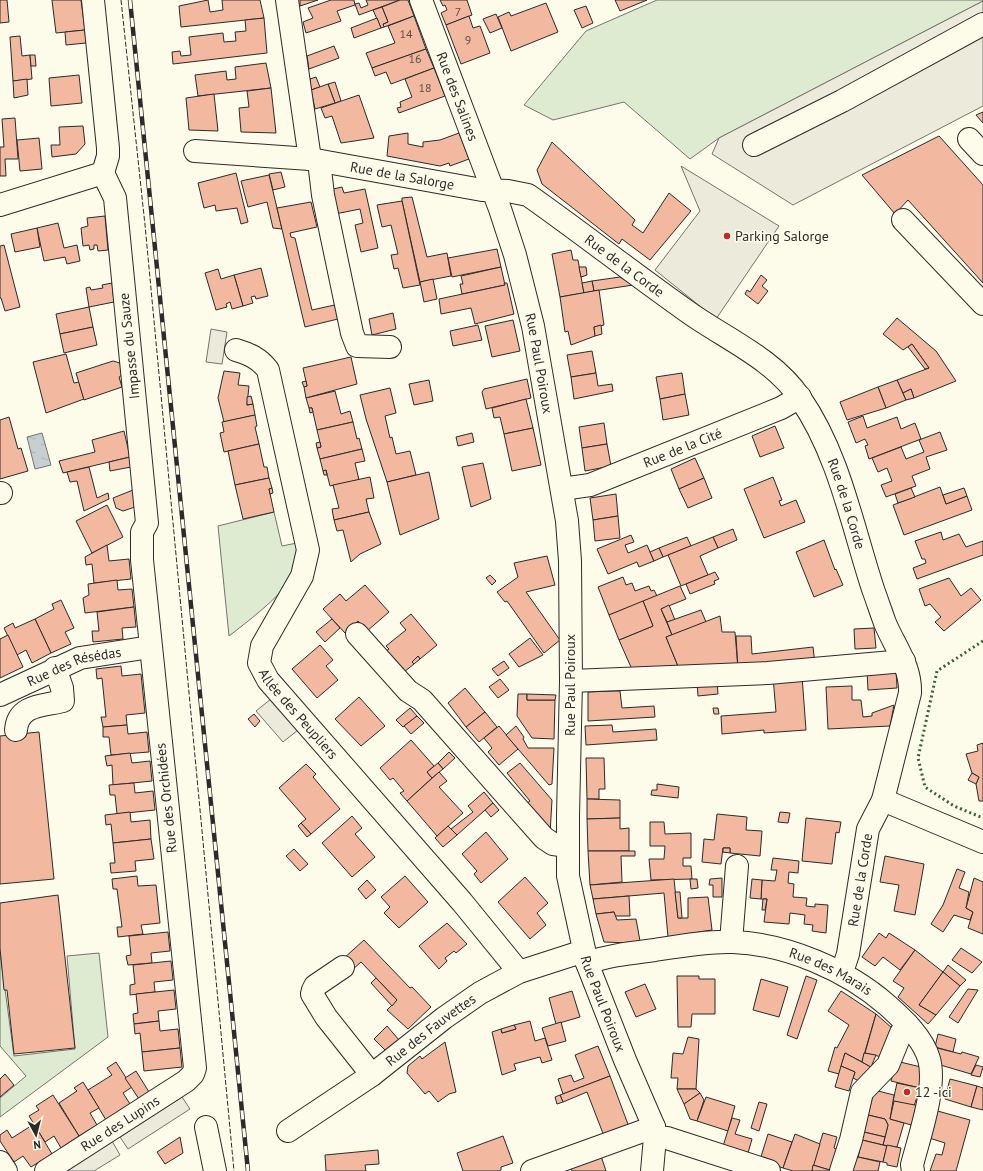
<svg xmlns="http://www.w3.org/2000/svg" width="983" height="1171" font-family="'PT Sans',sans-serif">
<defs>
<pattern id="water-ripples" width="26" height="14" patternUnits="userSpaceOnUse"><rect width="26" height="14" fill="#c7d0d0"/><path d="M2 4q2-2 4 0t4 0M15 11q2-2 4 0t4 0" fill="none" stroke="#abb3b3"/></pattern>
</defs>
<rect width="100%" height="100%" fill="#fdfbea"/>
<g fill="#deebd1" stroke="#74746e">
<polygon points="657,0 983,0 983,1 719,138 690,159 624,102 553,120 524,105 586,31"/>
<path d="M274 512 282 546 297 543C298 554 295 573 289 582 276 600 247 622 229 636L218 526Z"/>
<polygon points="0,952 14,1056 75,1049 67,956 99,953 108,1037 0,1117 0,1098 26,1076 0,1046"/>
</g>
<g fill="#eceadb" stroke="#74746e">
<polygon points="983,1 983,106 793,205 712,154 719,138"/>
<polygon points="681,166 779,226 716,319 655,270 700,211"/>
<polygon points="211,329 227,332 222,364 206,362"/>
<polygon points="271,699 298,730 283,742 256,711"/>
<polygon points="182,1097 190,1109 128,1149 120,1137"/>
<polygon points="112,1141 120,1155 94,1171 66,1171"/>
</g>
<polygon fill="url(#water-ripples)" stroke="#74746e" points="42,433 51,465 35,469 27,437"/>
<g fill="#f2b8a0" stroke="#2b2b2b">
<polygon points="0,0 7,0 9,22 0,23"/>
<polygon points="52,0 81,0 85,30 56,33"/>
<polygon points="208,0 210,12 223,10 222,0 260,0 264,18 181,27 179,6"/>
<polygon points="300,0 318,0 300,6"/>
<polygon points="331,0 354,0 355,5 337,11 341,21 306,33 303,22 313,18 308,8"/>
<polygon points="366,0 400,0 359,15 355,4 359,3 361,8 368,5"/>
<polygon points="400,0 408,0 414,16 384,27 383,24 388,22 382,7"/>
<polygon points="440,0 467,0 472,15 446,25 441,13 447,10 445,5 443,6"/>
<polygon points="615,0 647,0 620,11"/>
<polygon points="546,3 558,32 511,51 498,17 509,12 511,16"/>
<polygon points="586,6 593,23 582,28 574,10"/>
<polygon points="382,7 388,22 383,24 384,27 381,28 373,10"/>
<polygon points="496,14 502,28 490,33 483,19"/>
<polygon points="414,16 426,49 372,68 366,53 395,43 388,26"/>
<polygon points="469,16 473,28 480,26 490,53 461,64 446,25"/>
<polygon points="264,18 267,53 173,64 172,52 180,51 181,56 191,55 189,37 223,33 224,42 236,41 235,32 246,31 245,20"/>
<polygon points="377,18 381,28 354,38 351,28"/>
<polygon points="85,30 86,43 66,45 65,32"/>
<polygon points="20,36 22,56 30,55 32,79 13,81 10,37"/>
<polygon points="334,46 339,58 309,69 307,56"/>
<polygon points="426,49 434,68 391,84 386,72 375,76 372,68"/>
<polygon points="30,55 35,55 36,66 31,66"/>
<polygon points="266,63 271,88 198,96 195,75 226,71 227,80 236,79 235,67"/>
<polygon points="434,68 445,96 399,113 397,108 401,107 400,102 412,97 405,79"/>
<polygon points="79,75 82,103 51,106 49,78"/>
<polygon points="316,77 320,87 311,90 310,79"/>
<polygon points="27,79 28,95 14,98 13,81"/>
<polygon points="335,82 341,101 335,103 328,84"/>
<polygon points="328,84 335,103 315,109 311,90"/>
<polygon points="271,88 276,133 241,132 239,108 249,107 247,91"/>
<polygon points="214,94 218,131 189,130 186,98"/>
<polygon points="359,95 374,138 341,143 332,116 325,118 321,108"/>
<polygon points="983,112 983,123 976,115"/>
<polygon points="15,118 18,159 5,159 6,176 0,176 0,147 4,147 2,119"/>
<polygon points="83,126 85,144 76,154 52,157 51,145 60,145 59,127"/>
<polygon points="408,133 408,144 423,147 423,142 440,140 459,133 469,159 450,166 449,163 440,166 387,156 389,136"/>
<polygon points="939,136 983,185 983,283 908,200 895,214 862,175"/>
<polygon points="39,138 42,169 20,171 17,140"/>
<polygon points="552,142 635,220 632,225 643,233 669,193 691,211 650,260 622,239 619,244 542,184 537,170"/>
<polygon points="281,172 285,187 273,190 269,174"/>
<polygon points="236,173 248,222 241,224 237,208 216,211 215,205 204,208 198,183"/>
<polygon points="269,175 277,208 282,229 273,228 267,202 248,207 241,181"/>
<polygon points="342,187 344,193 365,189 378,248 361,252 355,225 363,223 360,209 335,214 329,190"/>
<polygon points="412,197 427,257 447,253 451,276 420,282 402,201 402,198"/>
<polygon points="402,201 420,285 403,288 398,268 394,269 391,255 398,254 391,225 382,227 377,205"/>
<polygon points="311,202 317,227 290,233 291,237 295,238 312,310 339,304 342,318 305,327 277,208"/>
<polygon points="105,216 108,250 98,251 97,245 94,245 94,249 90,250 89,245 83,246 81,228 88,226 87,218"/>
<polygon points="58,223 64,248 77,245 80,261 67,264 65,257 44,261 37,228"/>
<polygon points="37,228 40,247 15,252 11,234"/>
<polygon points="4,245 20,307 5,311 1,298 0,298 0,246"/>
<polygon points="497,249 501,267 452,277 448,258"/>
<polygon points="571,250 573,260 578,260 584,293 560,297 552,254"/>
<polygon points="501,267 505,285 462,294 460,284 463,284 461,276"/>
<polygon points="579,267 586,267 587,275 581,277"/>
<polygon points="261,268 268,296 256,299 255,296 251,297 253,303 243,306 234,275"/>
<polygon points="218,269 221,279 234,275 243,306 232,309 230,302 226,304 227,307 216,310 205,273"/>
<polygon points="761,275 767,280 762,286 768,291 758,304 745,294 747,290 750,292"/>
<polygon points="620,277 633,285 594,291 592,281"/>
<polygon points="433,279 437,299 424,302 420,282"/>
<polygon points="592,281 594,291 584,293 582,283"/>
<polygon points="112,283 114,302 89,307 86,288 90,287 91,290 103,288 102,285"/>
<polygon points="504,283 507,283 514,314 475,324 471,308 441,314 439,299 505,285"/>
<polygon points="599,290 604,325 594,327 595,336 571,345 568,331 565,332 560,297"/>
<polygon points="89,307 93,327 60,334 56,314"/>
<polygon points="393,313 396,329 372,335 369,319"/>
<polygon points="897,318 936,351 956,381 914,398 911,389 903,393 897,380 929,368 912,344 903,350 883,334"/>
<polygon points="513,320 520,351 492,357 485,326"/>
<polygon points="478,325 482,340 453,346 450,331"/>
<polygon points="601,325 602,334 595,336 594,327"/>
<polygon points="93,327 97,345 64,353 60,334"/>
<polygon points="912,344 929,368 925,369 908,347"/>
<polygon points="592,351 596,373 571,377 567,355"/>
<polygon points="66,354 74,383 79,382 84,399 46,413 33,362"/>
<polygon points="351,357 357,384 306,398 304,387 307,386 303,368"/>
<polygon points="113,361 120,363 122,375 119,377 122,387 84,400 76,373"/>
<polygon points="224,371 240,373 238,385 249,386 247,405 253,404 255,415 224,422 218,398"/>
<polygon points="596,373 598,386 612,384 613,391 574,399 571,377"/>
<polygon points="682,373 685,394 660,399 656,377"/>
<polygon points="527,379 531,398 486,409 482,392 484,389"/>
<polygon points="429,380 433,401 414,405 409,384"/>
<polygon points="897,380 906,400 886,408 878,387"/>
<polygon points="306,381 307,386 304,387 302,382"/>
<polygon points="878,387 886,408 847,420 840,402"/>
<polygon points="390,388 396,413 385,416 390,438 392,437 396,454 410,451 416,475 387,482 366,419 360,395"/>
<polygon points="911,389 914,398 906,400 903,393"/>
<polygon points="335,391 341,414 350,411 353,422 317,430 312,408 309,408 306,398"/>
<polygon points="685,394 689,415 663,420 660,399"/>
<polygon points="251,396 253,404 247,405 247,397"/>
<polygon points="526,399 533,428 504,434 500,417 494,418 492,408"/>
<polygon points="309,408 312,408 313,412 310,413"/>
<polygon points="255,415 257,426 255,427 259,444 224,452 220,433 224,432 222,422"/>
<polygon points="863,416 867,428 897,417 901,429 915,423 921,439 869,459 865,446 868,445 865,439 856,443 848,422"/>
<polygon points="9,417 18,449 21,448 28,471 0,479 0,420"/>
<polygon points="353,422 357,439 359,438 362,449 320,459 317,448 321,447 317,430"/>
<polygon points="604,423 607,444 582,448 579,427"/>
<polygon points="775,426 784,448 760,457 752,436"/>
<polygon points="533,428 541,465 512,471 504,434"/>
<polygon points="124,431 130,457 63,473 59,461 95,452 92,440"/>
<polygon points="940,432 947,450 926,457 930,469 912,476 916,486 886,497 881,485 892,481 887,468 878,472 872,458 901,447 906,459 924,452 919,440"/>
<polygon points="472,433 474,442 458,446 456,437"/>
<polygon points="320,442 321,447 317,448 316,443"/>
<polygon points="259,444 264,467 267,467 269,478 235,485 228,451"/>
<polygon points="607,444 611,466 585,471 582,448"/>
<polygon points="362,449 365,461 355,463 359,480 330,486 326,470 323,471 320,459"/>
<polygon points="130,457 131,467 110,471 109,462"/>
<polygon points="695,458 704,478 679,489 671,469"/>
<polygon points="483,463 491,499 471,507 462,467"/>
<polygon points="89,467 97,498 108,493 109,499 84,511 77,481 70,482 67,472"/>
<polygon points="326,470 327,475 324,475 323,471"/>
<polygon points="429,472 439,519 400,535 387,482"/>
<polygon points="370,477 374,498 366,499 369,512 334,520 332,509 339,508 333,485"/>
<polygon points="773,477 782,500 779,501 781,506 796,500 805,522 764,538 744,489"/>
<polygon points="269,478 272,488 269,489 274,512 243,519 235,485"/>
<polygon points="704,478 712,498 688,508 679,489"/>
<polygon points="940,487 946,504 967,496 972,510 904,535 893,505"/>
<polygon points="272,488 273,493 270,494 269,489"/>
<polygon points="911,488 915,497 898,503 895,494"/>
<polygon points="964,488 967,496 946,504 943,495"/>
<polygon points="133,490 135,507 123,511 116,508 113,498"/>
<polygon points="616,494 618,516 593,520 590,498"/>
<polygon points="107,505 123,537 92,553 76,521"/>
<polygon points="369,512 381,544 360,554 351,562 343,530 337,531 334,520"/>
<polygon points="618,516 620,538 595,541 593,520"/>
<polygon points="733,529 737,540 718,548 713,537"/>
<polygon points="941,532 943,540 959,534 966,547 983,541 983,555 917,579 913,568 926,563 925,559 922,559 915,541"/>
<polygon points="631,535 634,542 625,545 628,553 647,545 654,561 639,567 637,562 608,574 597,549"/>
<polygon points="687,537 691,546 663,557 659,548"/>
<polygon points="713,537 718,548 700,556 708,575 681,586 668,555"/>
<polygon points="824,540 835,570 836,569 843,585 814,597 796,552"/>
<polygon points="107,545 109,561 129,559 131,579 94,583 92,564 86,565 85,557"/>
<polygon points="659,548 663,557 654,561 650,552"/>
<polygon points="547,556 555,585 526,592 560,640 544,653 507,601 505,602 497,592 518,577 514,563"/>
<polygon points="715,572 719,579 714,581 715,584 690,594 686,584"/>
<polygon points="490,575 496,581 492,585 486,578"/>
<polygon points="623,577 626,585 632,583 635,591 649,586 651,591 654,590 657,596 609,615 598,587"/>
<polygon points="949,578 961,596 971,588 981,600 944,631 935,622 941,617 930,604 925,606 919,589"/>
<polygon points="117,580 118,590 132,589 134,607 85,613 83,598 89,595 88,584"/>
<polygon points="365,585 389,612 367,631 358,621 345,633 323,609 340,594 346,601"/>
<polygon points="680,586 686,599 661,609 672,635 666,637 680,671 634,674 619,640 653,626 643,601"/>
<polygon points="61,600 74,628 65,632 71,644 51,653 35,619 54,609 52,604"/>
<polygon points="643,601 653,626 619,640 609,615"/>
<polygon points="669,605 675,620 667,622 661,609"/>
<polygon points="134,607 136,627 122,628 123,639 93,642 92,631 99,631 97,612"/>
<polygon points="701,610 706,622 672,635 667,622"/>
<polygon points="411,614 437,645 420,659 418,656 412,662 414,664 404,672 383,653 389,649 386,646 406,630 400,623"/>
<polygon points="720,616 722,632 735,632 738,669 680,671 666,637"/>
<polygon points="35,619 51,653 32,663 26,650 17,655 4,628 13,623 15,628"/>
<polygon points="332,619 340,628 325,642 316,632"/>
<polygon points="874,628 876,648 855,649 854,629"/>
<polygon points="8,635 23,667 0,678 0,639"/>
<polygon points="736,636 751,636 752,654 813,647 815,664 738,669"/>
<polygon points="530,638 543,655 519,667 509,654"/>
<polygon points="320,645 333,660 326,666 338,680 317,698 292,669"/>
<polygon points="418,656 420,659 414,664 412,662"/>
<polygon points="504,661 509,668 498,676 492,669"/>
<polygon points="121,666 122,676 141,674 145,713 126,715 127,725 103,727 101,717 106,717 102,678 97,679 96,669"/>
<polygon points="896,669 897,688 868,690 867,671"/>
<polygon points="802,676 806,730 764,733 764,730 722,734 721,716 776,712 773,677"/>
<polygon points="500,679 509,690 498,698 489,687"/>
<polygon points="717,681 718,694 698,696 697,682"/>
<polygon points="852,686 852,700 861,700 863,717 872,716 872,713 894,705 890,726 828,729 826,687"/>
<polygon points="465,688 485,712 466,727 448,703"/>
<polygon points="613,691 620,691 622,708 654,706 655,717 588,721 588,692"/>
<polygon points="518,694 527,694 527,700 555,700 554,739 532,738 517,716"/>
<polygon points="527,694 556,695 555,700 527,700"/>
<polygon points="359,697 385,726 361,746 335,719"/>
<polygon points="410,708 417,716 403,727 396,720"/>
<polygon points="713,708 718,708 719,714 714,714"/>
<polygon points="485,712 497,727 479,742 466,727"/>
<polygon points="254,714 260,721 255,727 248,719"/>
<polygon points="417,716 424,723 411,734 404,726"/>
<polygon points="127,725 128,734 147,732 149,752 111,755 109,737 103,737 103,727"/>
<polygon points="612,725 613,732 656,729 657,740 586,745 585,726"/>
<polygon points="499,726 518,749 499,765 488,752 492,748 484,738"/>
<polygon points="516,726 524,737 523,739 528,748 554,748 552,784 549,785 506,735"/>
<polygon points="39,732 54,879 0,884 0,736"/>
<polygon points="411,740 434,766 427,772 432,778 407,801 400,793 404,791 393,778 390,780 380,768"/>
<polygon points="983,743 983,801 979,801 976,784 979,777 972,773 966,754 978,751 977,745"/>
<polygon points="449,752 455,758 443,769 438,763"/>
<polygon points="130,753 132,763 150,761 152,781 113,785 112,765 107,766 105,756"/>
<polygon points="586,758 604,758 605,789 599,789 599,799 587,799"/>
<polygon points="438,763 443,769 432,778 427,772"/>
<polygon points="520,763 552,800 550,834 524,805 530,801 507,773"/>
<polygon points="306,764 316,774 313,777 340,809 311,834 301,823 306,819 279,788"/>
<polygon points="439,772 447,781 439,787 463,813 437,836 407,801"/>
<polygon points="972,773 979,777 976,784 968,780"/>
<polygon points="134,783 135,793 153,791 155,810 117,814 115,795 110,795 109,785"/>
<polygon points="657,784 679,787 678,798 651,795 652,790 657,790"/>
<polygon points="484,792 493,803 457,835 451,829 473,812 468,806"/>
<polygon points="587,799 620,800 620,818 587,819"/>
<polygon points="493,803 499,810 491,817 485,810"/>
<polygon points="130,812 131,822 150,820 151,839 113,843 111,824 106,825 105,815"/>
<polygon points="780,812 790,813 788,823 778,822"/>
<polygon points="717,814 747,817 746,830 762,831 760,856 730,853 730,848 723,848 721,864 702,862 704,839 714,840"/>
<polygon points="352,816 362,828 355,834 375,857 352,877 322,843"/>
<polygon points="620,818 620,829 629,828 629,851 588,851 587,819"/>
<polygon points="806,818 841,822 839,833 836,832 832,864 802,861"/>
<polygon points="650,822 664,822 665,834 691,833 691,858 683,858 683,866 691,866 692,879 651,880 649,859 664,859 665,846 650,846"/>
<polygon points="301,823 311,834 307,837 298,826"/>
<polygon points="448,826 457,835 443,847 435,838"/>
<polygon points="486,832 508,859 481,883 474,874 477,871 462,854"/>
<polygon points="151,839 154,859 135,861 136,871 111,873 110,863 115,863 113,843"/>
<polygon points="723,848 730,848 730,853 723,852"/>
<polygon points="294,849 308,864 300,871 286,856"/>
<polygon points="588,851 635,851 635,856 621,856 622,882 590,885"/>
<polygon points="885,856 924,864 915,915 894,911 899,885 880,882"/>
<polygon points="773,858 799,861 798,873 789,872 788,883 794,884 793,897 807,898 806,906 815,907 815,904 828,905 826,933 812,931 813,925 804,924 805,915 790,913 789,924 764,922 767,899 761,899 762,880 775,881 777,870 771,870"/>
<polygon points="957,869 965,872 959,888 969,892 966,908 973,912 970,920 954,915 943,932 931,924 943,905"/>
<polygon points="137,876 138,886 156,885 160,923 141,925 143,934 118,937 117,927 122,927 117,889 113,889 112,879"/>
<polygon points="405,876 428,902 399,928 384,913 390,907 381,897"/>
<polygon points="525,877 548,903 537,913 546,925 530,939 498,902"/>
<polygon points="722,878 722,897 713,897 713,885 709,885 710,879"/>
<polygon points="974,878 983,882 983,934 968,928 973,912 966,908"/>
<polygon points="674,879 678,918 688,918 688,898 708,897 712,930 668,937 664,893 593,899 590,885"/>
<polygon points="690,879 697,879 698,888 691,889"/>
<polygon points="752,879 762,880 761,899 750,898"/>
<polygon points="367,880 376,890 366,899 358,889"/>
<polygon points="675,892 680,892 682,918 678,918"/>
<polygon points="58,895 75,1048 14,1054 7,990 4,990 0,948 0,903"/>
<polygon points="629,896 630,916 615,916 614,912 596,914 593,899"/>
<polygon points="763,899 767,899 765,910 762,910"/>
<polygon points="614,912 617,920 636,919 640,941 630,943 604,942 596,914"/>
<polygon points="447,923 467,944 456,953 454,951 445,958 447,961 439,969 419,946"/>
<polygon points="168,932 170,951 151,953 152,963 128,965 126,956 131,955 129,936"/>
<polygon points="879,933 886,938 889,933 915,950 900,970 883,957 875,966 862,957"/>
<polygon points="364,940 410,988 412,987 431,1007 408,1029 387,1010 397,1000 361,962 352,970 343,959"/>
<polygon points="961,948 982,962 972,973 952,960"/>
<polygon points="915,950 943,972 919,1005 936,1015 928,1024 898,997 904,988 893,981"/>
<polygon points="171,961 173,980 154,982 155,992 130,995 130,985 135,984 133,965"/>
<polygon points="948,965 966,980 960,986 943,972"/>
<polygon points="943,972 960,986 936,1015 919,1005"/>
<polygon points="677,976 699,976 699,979 715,979 715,1014 692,1014 691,1027 678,1027"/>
<polygon points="806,976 817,980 797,1039 787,1035"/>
<polygon points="376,978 397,1000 392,1006 371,983"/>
<polygon points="761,979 788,987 779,1017 753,1010"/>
<polygon points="645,984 656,1009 636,1017 625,992"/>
<polygon points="968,989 978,990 958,1023 949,1017"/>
<polygon points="174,990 176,1009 158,1011 159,1021 134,1024 133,1014 138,1013 136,994"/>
<polygon points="572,991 580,1017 556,1024 549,998"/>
<polygon points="841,991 876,1014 862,1062 845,1053 839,1074 828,1071 835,1047 837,1048 849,1025 828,1011"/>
<polygon points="876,1014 892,1028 886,1058 865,1053"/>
<polygon points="159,1021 160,1031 178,1029 180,1048 142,1052 140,1033 135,1034 134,1024"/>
<polygon points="530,1021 535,1041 545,1038 552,1060 542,1063 540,1057 514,1064 516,1070 502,1075 492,1032 501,1029 502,1033 516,1029 514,1025"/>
<polygon points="561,1022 566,1041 548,1046 542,1028"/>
<polygon points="514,1025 516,1029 502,1033 501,1029"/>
<polygon points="387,1026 399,1040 386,1051 374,1039"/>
<polygon points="938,1034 956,1039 953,1052 935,1047"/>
<polygon points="688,1037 699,1039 696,1089 677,1089 678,1078 671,1078 673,1053 683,1054"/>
<polygon points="445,1042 456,1092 449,1094 438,1102 429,1091 425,1094 407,1073 408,1066 420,1056 422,1059"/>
<polygon points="598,1046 610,1076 563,1094 558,1079 571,1075 574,1082 584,1078 575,1055"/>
<polygon points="180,1048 182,1067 144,1071 142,1052"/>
<polygon points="937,1048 961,1054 962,1052 979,1057 971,1074 937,1064"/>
<polygon points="845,1053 871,1067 863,1083 853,1078 855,1072 841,1066"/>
<polygon points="864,1053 876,1055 871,1067 862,1062"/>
<polygon points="896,1061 925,1068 920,1088 891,1081"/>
<polygon points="116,1062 132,1087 123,1093 130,1104 106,1120 88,1090 112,1075 107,1068"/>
<polygon points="976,1065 983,1067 980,1077 971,1075"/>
<polygon points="841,1066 855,1072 849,1091 835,1087"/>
<polygon points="136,1071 149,1092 139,1099 125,1078"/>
<polygon points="5,1074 14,1085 0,1097 0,1079"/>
<polygon points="610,1076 629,1127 604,1136 587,1092 563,1102 560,1095"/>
<polygon points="950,1079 977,1086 971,1107 945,1099"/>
<polygon points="83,1082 99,1108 90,1113 97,1125 79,1136 59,1103 77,1091 74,1088"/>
<polygon points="897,1083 920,1088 914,1106 893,1101"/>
<polygon points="977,1086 983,1088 983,1110 971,1107"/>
<polygon points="677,1089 696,1089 700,1093 684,1104"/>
<polygon points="874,1090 894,1095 890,1119 904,1123 897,1147 883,1145 888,1125 885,1119 868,1115"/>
<polygon points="700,1093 704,1100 697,1121 690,1119 684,1104"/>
<polygon points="53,1095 79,1136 61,1148 54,1136 45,1142 29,1116 39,1110 36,1106"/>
<polygon points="560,1095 563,1102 557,1104 555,1097"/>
<polygon points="706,1097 735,1106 728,1131 697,1121"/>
<polygon points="894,1101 920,1106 915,1126 890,1119"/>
<polygon points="759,1102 767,1104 759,1131 751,1128"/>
<polygon points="934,1110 970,1120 956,1171 930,1171 936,1154 942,1155 945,1143 926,1137"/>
<polygon points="868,1115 885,1119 888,1125 885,1137 864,1132"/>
<polygon points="732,1118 740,1120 735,1134 752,1139 748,1153 723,1146"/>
<polygon points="34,1124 52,1154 31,1167 23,1156 14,1162 0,1141 0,1135 7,1130 12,1138"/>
<polygon points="864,1132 885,1137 883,1145 862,1140"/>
<polygon points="823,1133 837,1137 834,1148 840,1151 833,1171 813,1165"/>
<polygon points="768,1134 792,1142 783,1168 760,1160"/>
<polygon points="795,1134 820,1144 812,1171 793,1171 783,1168"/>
<polygon points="503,1136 513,1163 501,1167 501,1170 499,1171 463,1171 457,1153"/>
<polygon points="180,1137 183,1153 165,1164 157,1152"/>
<polygon points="862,1140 887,1146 883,1162 858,1157"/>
<polygon points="887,1145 901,1148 897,1167 887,1165 887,1163 883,1162"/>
<polygon points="378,1150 379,1164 365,1165 366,1171 326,1171 325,1155"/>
<polygon points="601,1156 606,1171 572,1171 570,1167"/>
<polygon points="858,1157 880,1162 878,1171 850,1171 853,1163"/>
<polygon points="813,1165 833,1171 812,1171"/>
</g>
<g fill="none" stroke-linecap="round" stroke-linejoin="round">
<g stroke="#2b2b2b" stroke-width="24">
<g id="minor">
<polyline points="287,0 310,159"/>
<path id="s1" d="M421 0 500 209 515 255 533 326 567 521 570 561 571 681 568 816V876L587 963 625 1060 654 1127 655 1137 652 1171"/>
<polyline points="969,139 983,154"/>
<polyline points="754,145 842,101 983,24"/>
<path id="s2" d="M195 151 310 159 482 190 508 191 528 195C582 233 634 274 688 312 726 339 774 359 800 398 839 454 852 525 873 589 877 600 881 612 885 623 895 647 911 666 910 693L883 800 868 829 848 954 842 972"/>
<polyline points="319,161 323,195 352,333 357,346 390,347"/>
<polyline points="0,205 103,173 108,156 108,148 93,0"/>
<polyline points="903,220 983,304"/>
<path id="s3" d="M236 350C249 354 259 358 268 370L308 550 302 576 262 646 259 663 268 680 462 902 519 972"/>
<path id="s4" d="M562 489 590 485 781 408 800 397"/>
<polyline points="0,493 1,493"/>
<polyline points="357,634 408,691 422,700 544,838 553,844 568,846"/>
<polyline points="571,681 768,673 904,661"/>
<path id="s5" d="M0 695 80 658 150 647"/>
<path d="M16 730C18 704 44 706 63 701L62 688 55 668"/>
<polyline points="883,800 983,842"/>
<polyline points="731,942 737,866"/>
<path id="s6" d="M587 963C609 955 632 953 655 950 680 946 708 941 733 942 787 944 847 970 887 1005 903 1019 923 1038 929 1059 937 1087 919 1137 912 1165L913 1171"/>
<polyline points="343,967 315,986 313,990 312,994 326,1017 372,1075"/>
<polyline points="206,1127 215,1171"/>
<path id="s7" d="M288 1131 372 1075 444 1018 480 993 519 972 584 951"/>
<polyline points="655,1137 667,1138 769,1171"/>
<polyline points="0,1162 6,1171"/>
<path id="s8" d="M46 1171 186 1081 193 1074 195 1068 142 560V532L147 523 115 198 103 173"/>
<polyline points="532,1171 654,1127"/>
<polyline points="841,1171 851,1140 862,1092 888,1065 901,1033 907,1024"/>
</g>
</g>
<use href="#minor" stroke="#fdfbea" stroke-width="22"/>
<g stroke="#2b2b2b" stroke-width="4.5">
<polyline id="rail" points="130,0 248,1171"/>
</g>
<use href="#rail" stroke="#fdfbea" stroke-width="3" stroke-dasharray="9" stroke-linecap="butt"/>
<polyline stroke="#34623c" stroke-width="3" stroke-dasharray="2 3" stroke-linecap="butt" points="983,641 937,671 918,758 925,787 954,806 983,818"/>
<polyline stroke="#2b2b2b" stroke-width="1" stroke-dasharray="5 2" stroke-linecap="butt" points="121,0 145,225 234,1171"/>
</g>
<g fill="#c62828" stroke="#fdfbea" stroke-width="1.5">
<circle cx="727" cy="236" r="4"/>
<circle cx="907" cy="1092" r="4"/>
</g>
<g text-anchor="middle" stroke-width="3" stroke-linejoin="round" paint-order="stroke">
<g font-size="12" fill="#5d4e48">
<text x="458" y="16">7</text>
<text x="406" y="38">14</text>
<text x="468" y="44">9</text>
<text x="415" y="63">16</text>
<text x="425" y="92">18</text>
</g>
<g font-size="14" fill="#2b2b2b" stroke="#fdfbea">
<text dy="5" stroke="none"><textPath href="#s1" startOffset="103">Rue des Salines</textPath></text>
<text dy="5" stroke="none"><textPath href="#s2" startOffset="209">Rue de la Salorge</textPath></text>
<text dy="5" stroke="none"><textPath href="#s2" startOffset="456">Rue de la Corde</textPath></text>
<text transform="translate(129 346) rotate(-96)" y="5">Impasse du Sauze</text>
<text dy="5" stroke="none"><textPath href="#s1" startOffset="383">Rue Paul Poiroux</textPath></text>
<text dy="5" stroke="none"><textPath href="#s4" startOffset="128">Rue de la Cité</textPath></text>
<text dy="5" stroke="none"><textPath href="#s2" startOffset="793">Rue de la Corde</textPath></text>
<text dy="5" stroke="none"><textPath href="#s5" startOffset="80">Rue des Résédas</textPath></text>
<text transform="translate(570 685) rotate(-90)" y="5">Rue Paul Poiroux</text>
<text dy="5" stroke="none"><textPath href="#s3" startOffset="412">Allée des Peupliers</textPath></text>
<text transform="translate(166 798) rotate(-96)" y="5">Rue des Orchidées</text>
<text transform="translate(860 880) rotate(-81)" y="5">Rue de la Corde</text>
<text dy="5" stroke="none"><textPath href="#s6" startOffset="251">Rue des Marais</textPath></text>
<text dy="5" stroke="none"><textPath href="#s1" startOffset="1031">Rue Paul Poiroux</textPath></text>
<text dy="5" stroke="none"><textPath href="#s7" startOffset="175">Rue des Fauvettes</textPath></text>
<text dy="5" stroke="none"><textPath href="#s8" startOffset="88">Rue des Lupins</textPath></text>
</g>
<g font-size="14" fill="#2b2b2b" stroke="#fdfbea" text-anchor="start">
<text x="735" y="241">Parking Salorge</text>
<text x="915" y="1097">12 -ici</text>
</g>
</g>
<g transform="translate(36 1135) rotate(173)" stroke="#fdfbea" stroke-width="3" paint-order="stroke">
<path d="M0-3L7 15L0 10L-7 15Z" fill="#2b2b2b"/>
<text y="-6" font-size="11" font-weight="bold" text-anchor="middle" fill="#2b2b2b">N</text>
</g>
</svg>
